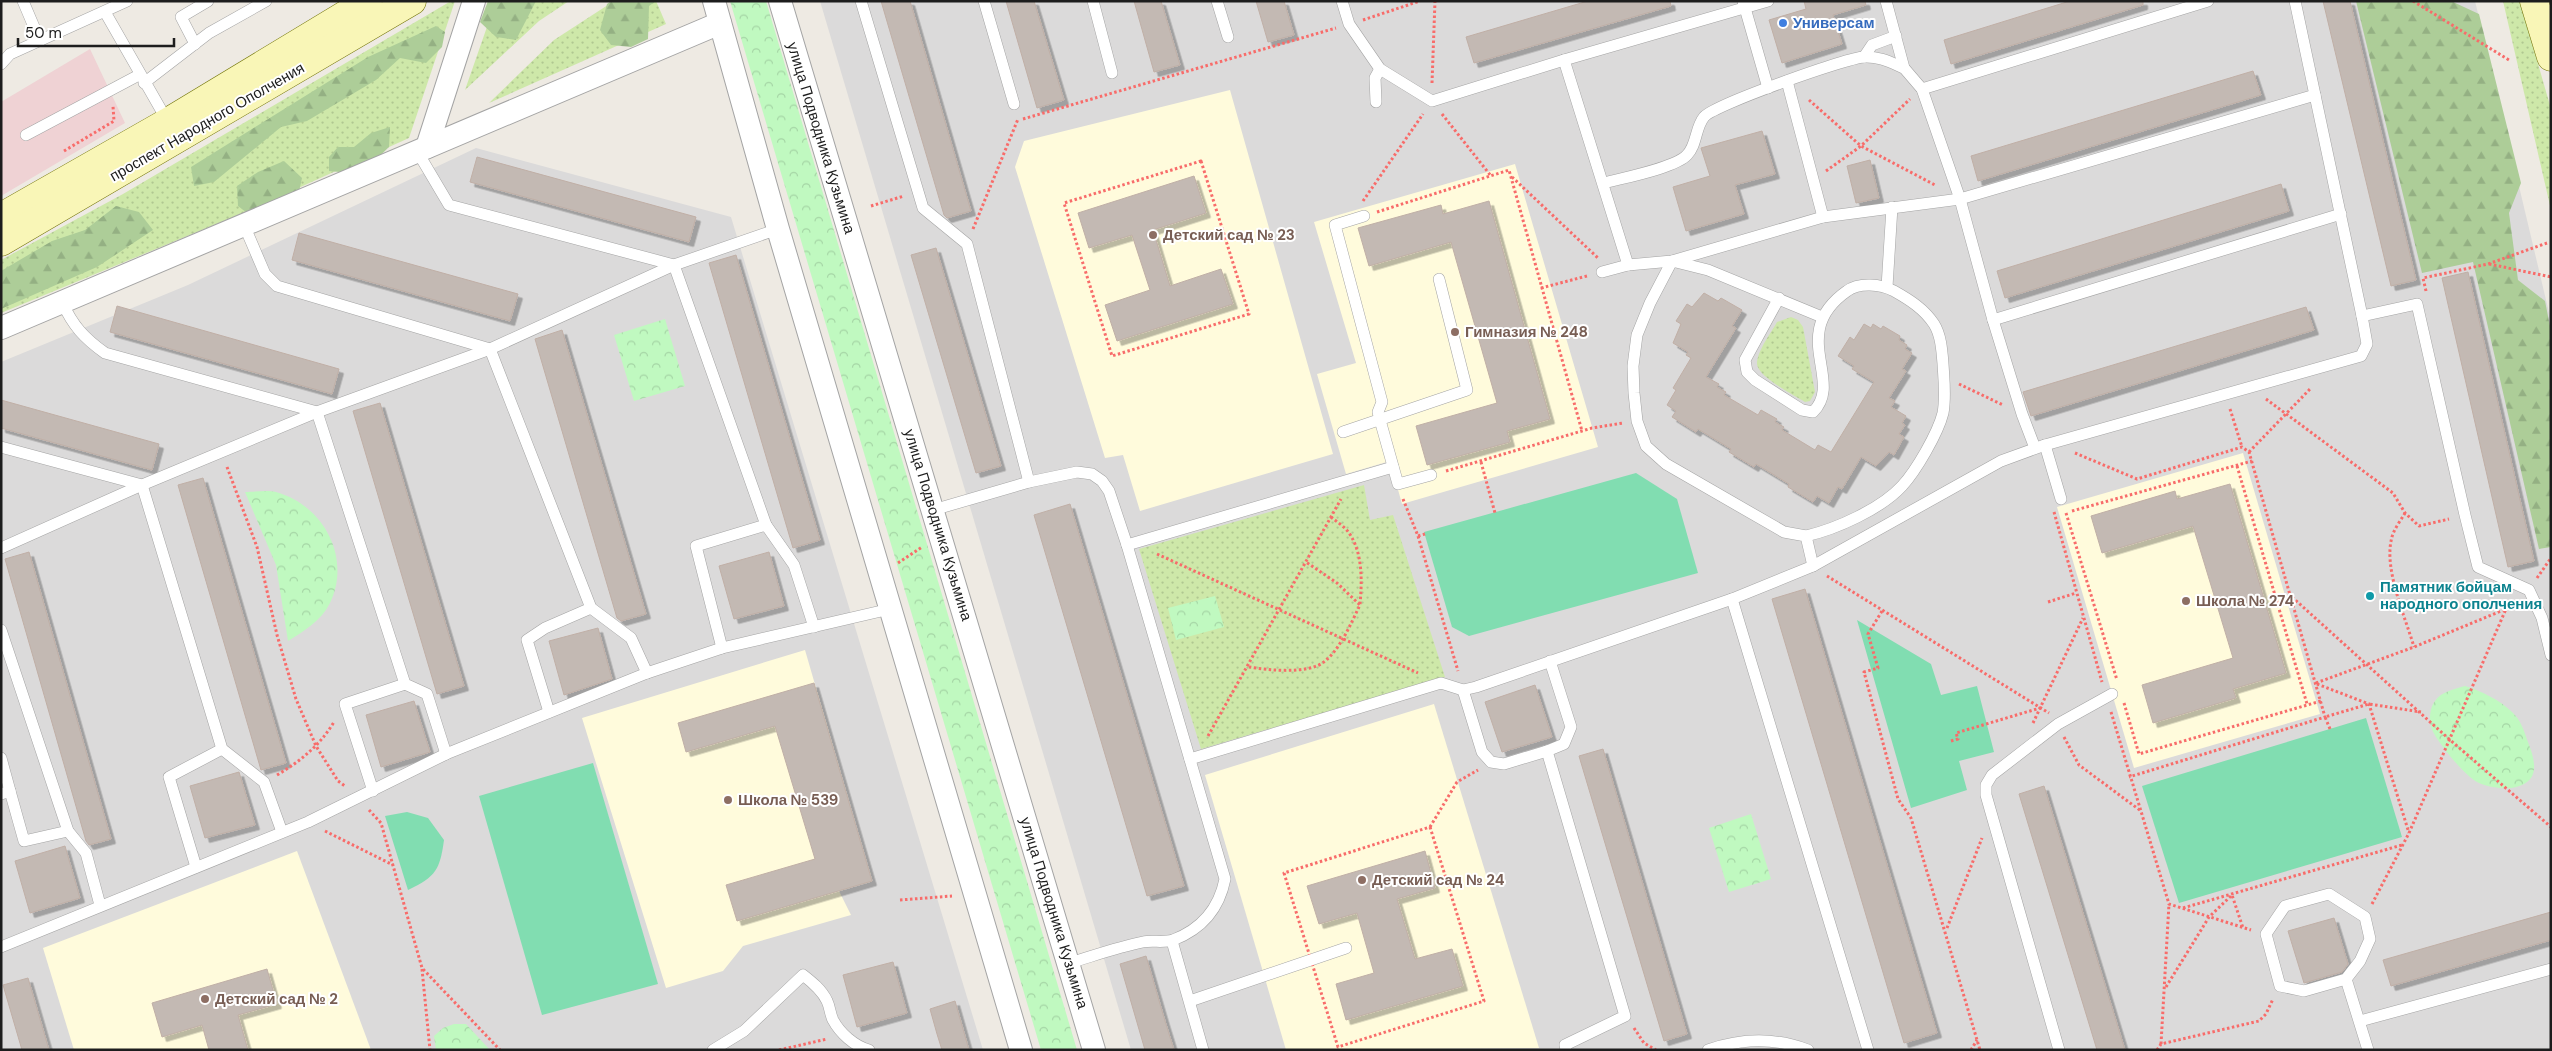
<svg xmlns="http://www.w3.org/2000/svg" width="2552" height="1051" font-family="'DM Sans',sans-serif">
<defs>
<pattern id="grass-dots" width="8" height="8" patternUnits="userSpaceOnUse" patternTransform="scale(1.25)"><rect width="8" height="8" fill="#cee8a9"/><path d="M2 2h.1M6 6h.1" fill="none" stroke="#b0c791" stroke-width="1.8" stroke-linecap="round"/></pattern>
<pattern id="forest-firs" width="22" height="20" patternUnits="userSpaceOnUse" patternTransform="scale(1.25)"><rect width="22" height="20" fill="#adcd98"/><path d="M5 1l3.5 6h-7zM16 11l3.5 6h-7z" fill="#94b083"/></pattern>
<pattern id="park-crowns" width="20" height="18" patternUnits="userSpaceOnUse" patternTransform="scale(1.25)"><rect width="20" height="18" fill="#c0f9c0"/><path d="M2 6a3 3 0 1 1 6 0M12 15a3 3 0 1 1 6 0" fill="none" stroke="#a5d5a5"/></pattern>
<filter id="shadow"><feDropShadow dx="4.5" dy="4.5" stdDeviation="0" flood-color="#0004"/></filter>
</defs>
<rect width="100%" height="100%" fill="#eeeae3"/>
<g fill="#dbdada">
<polygon points="820,1 2475,1 2551,321 2551,1050 1131,1050"/>
<polygon points="476,148 731,217 983,1050 1,1050 1,362 188,285"/>
</g>
<polygon fill="#efd2d4" points="90,49 125,123 1,196 1,102"/>
<g fill="#fffbdc">
<polygon points="1230,90 1333,454 1140,511 1123,455 1105,458 1015,167 1024,141"/>
<polygon points="1515,164 1598,447 1402,504 1390,461 1346,474 1317,374 1356,363 1314,222"/>
<polygon points="2243,453 2320,714 2134,768 2057,507"/>
<polygon points="805,650 872,881 839,891 851,915 743,946 723,971 666,988 582,718"/>
<polygon points="1434,704 1539,1048 1286,1050 1205,775"/>
<polygon points="297,851 371,1050 74,1050 43,948"/>
</g>
<g fill="url(#grass-dots)">
<polygon points="451,1 455,1 409,138 243,213 1,313 1,260 123,194"/>
<polygon points="496,1 569,1 539,21 465,90"/>
<polygon points="614,1 656,1 666,24 489,103 554,40"/>
<polygon points="2503,1 2520,1 2551,109 2551,210"/>
<path d="M1791 317 1798 320 1803 327 1815 392 1810 401 1805 402C1794 395 1758 377 1757 364 1757 351 1771 333 1777 322Z"/>
<polygon points="1364,485 1370,520 1393,515 1445,677 1201,749 1139,549"/>
</g>
<g fill="url(#forest-firs)">
<polygon points="488,1 536,1 516,40 496,37 480,22"/>
<polygon points="611,1 656,1 649,6 648,39 631,47 611,45 600,30 607,4"/>
<polygon points="2356,1 2451,1 2479,14 2521,183 2509,213 2518,280 2545,301 2551,331 2551,547 2539,549 2473,262 2422,273"/>
<polygon points="436,26 445,32 442,47 426,63 400,58 376,80 307,121 281,127 214,182 194,186 191,167 368,57"/>
<polygon points="390,127 389,147 361,174 329,171 329,157 338,147 354,147 371,133"/>
<polygon points="284,161 302,178 297,201 251,216 238,206 237,186 258,172"/>
<polygon points="116,206 139,212 153,230 97,267 1,309 1,271 52,241 85,230"/>
</g>
<g fill="url(#park-crowns)">
<polygon points="730,1 766,1 1077,1050 1041,1050"/>
<polygon points="665,319 685,386 634,401 614,335"/>
<path d="M245 492C254 492 267 490 276 492 323 505 352 557 330 603 321 621 304 631 288 641L276 565Z"/>
<polygon points="1215,596 1224,627 1176,640 1168,608"/>
<path d="M2465 686C2481 691 2500 700 2512 712 2521 720 2524 731 2528 742 2536 763 2541 783 2511 788 2500 789 2487 787 2477 782 2465 776 2435 740 2431 727 2429 719 2430 707 2435 701 2442 691 2455 689 2465 686Z"/>
<polygon points="1751,814 1771,879 1729,892 1709,828"/>
<polygon points="454,1024 466,1024 490,1050 436,1050 434,1036 443,1028"/>
</g>
<g fill="#81ddb1">
<polygon points="1636,473 1677,499 1698,573 1469,636 1452,627 1424,532"/>
<polygon points="1857,620 1931,664 1941,695 1977,686 1994,752 1959,761 1967,790 1911,808"/>
<polygon points="2366,718 2402,837 2179,903 2142,786"/>
<polygon points="593,763 658,984 542,1015 479,796"/>
<path d="M407 812 428 818 444 840C440 869 436 877 408 890L385 816Z"/>
</g>
<g fill="#c3b9b3" stroke="#c0afa6" filter="url(#shadow)">
<polygon points="881,1 910,1 971,211 947,218 944,215"/>
<polygon points="1006,1 1034,1 1064,100 1037,108"/>
<polygon points="1134,1 1161,1 1180,65 1154,72"/>
<polygon points="1256,1 1284,1 1294,35 1268,42"/>
<polygon points="1588,1 1670,1 1671,6 1474,63 1466,37"/>
<polygon points="1804,1 1865,1 1866,5 1833,15 1842,44 1782,63 1769,20 1806,9"/>
<polygon points="2070,1 2143,1 2143,5 1951,64 1944,40"/>
<polygon points="2323,1 2350,1 2416,280 2391,286"/>
<polygon points="2253,71 2261,95 1978,181 1971,156"/>
<polygon points="1762,131 1775,174 1735,185 1744,214 1686,231 1673,187 1710,176 1701,148"/>
<polygon points="477,157 696,217 689,242 470,182"/>
<polygon points="1870,160 1879,198 1856,203 1847,166"/>
<polygon points="1194,176 1206,213 1153,230 1170,286 1221,269 1233,304 1117,341 1105,305 1150,290 1132,235 1089,248 1078,213"/>
<polygon points="2281,184 2289,211 2005,298 1997,271"/>
<polygon points="1489,201 1550,419 1507,431 1510,442 1427,465 1416,426 1497,403 1451,242 1369,266 1358,228 1441,205 1443,214"/>
<polygon points="299,233 518,294 510,321 292,260"/>
<polygon points="936,248 1001,466 976,473 911,255"/>
<polygon points="736,255 820,540 793,548 709,263"/>
<polygon points="2468,272 2534,561 2508,567 2442,278"/>
<polygon points="1704,293 1718,301 1721,298 1742,310 1732,326 1736,328 1706,377 1719,384 1717,387 1726,392 1724,395 1758,415 1761,410 1777,419 1775,422 1784,427 1782,430 1815,450 1818,445 1831,452 1874,382 1852,369 1854,366 1838,356 1850,337 1854,340 1864,324 1871,328 1873,324 1881,329 1883,326 1900,336 1899,340 1907,345 1905,349 1912,353 1902,369 1906,371 1889,398 1895,401 1891,407 1906,416 1902,423 1905,425 1899,434 1904,437 1894,455 1889,452 1876,466 1861,457 1842,489 1838,487 1829,503 1817,496 1813,502 1788,487 1789,484 1756,464 1754,467 1729,452 1731,449 1698,429 1696,432 1672,417 1676,411 1667,405 1676,390 1673,388 1691,358 1686,355 1688,352 1673,343 1681,324 1676,321 1687,304 1692,307"/>
<polygon points="117,306 339,369 332,394 110,332"/>
<polygon points="2306,307 2314,330 2031,416 2023,392"/>
<polygon points="562,330 646,614 621,621 617,618 535,339"/>
<polygon points="1,400 159,444 152,470 1,428"/>
<polygon points="380,403 464,686 437,694 353,411"/>
<polygon points="203,478 286,763 261,770 178,485"/>
<polygon points="2230,484 2286,673 2233,689 2236,698 2153,723 2142,685 2233,658 2193,526 2102,553 2091,516 2175,491 2177,499"/>
<polygon points="1070,504 1184,886 1147,896 1034,515"/>
<polygon points="29,552 111,839 89,845 86,841 5,559"/>
<polygon points="769,552 784,606 734,619 719,566"/>
<polygon points="1805,589 1937,1033 1904,1043 1772,599"/>
<polygon points="598,628 612,679 564,695 549,641"/>
<polygon points="814,683 872,881 737,921 726,885 815,859 775,726 686,752 678,723"/>
<polygon points="1535,685 1552,737 1502,752 1485,702"/>
<polygon points="414,701 430,752 381,767 366,715"/>
<polygon points="1603,749 1687,1034 1664,1041 1579,756"/>
<polygon points="239,772 255,825 205,838 190,786"/>
<polygon points="2044,786 2125,1050 2097,1050 2019,794"/>
<polygon points="65,846 80,898 30,913 15,861"/>
<polygon points="1425,851 1435,888 1397,899 1415,959 1452,949 1463,986 1346,1020 1336,984 1374,973 1357,913 1319,924 1307,886"/>
<polygon points="2551,912 2551,940 2391,986 2383,960"/>
<polygon points="2334,918 2348,964 2342,972 2304,983 2288,931"/>
<polygon points="1146,956 1165,1021 1174,1050 1145,1050 1120,964"/>
<polygon points="893,962 907,1013 857,1027 843,975"/>
<polygon points="267,969 277,1004 238,1015 248,1050 209,1050 202,1025 162,1037 152,1003"/>
<polygon points="28,978 49,1050 22,1050 3,985"/>
<polygon points="955,1001 969,1050 942,1050 937,1034 930,1009"/>
</g>
<g fill="none" stroke-linecap="round" stroke-linejoin="round">
<g stroke="#a4a4a4" stroke-width="12">
<g id="lane">
<polyline points="23,1 40,41"/>
<polyline points="861,1 923,208 967,244 1029,482"/>
<polyline points="984,1 1014,104"/>
<polyline points="1093,1 1112,73"/>
<polyline points="1217,1 1228,37"/>
<polyline points="1342,1 1349,24 1380,69 1432,101 1564,60 1768,1"/>
<polyline points="1743,1 1768,88"/>
<polyline points="1886,1 1904,68 1922,89 1960,199 1993,320 2022,414 2035,448"/>
<polyline points="105,12 168,122"/>
<polyline points="195,44 181,17 208,1"/>
<polyline points="1864,57 1872,45 1896,36"/>
<polyline points="1564,60 1628,265"/>
<polyline points="1,64 10,54 127,1"/>
<polyline points="1787,81 1823,217"/>
<polyline points="144,83 209,33 266,1"/>
<polyline points="1922,89 2208,1"/>
<polyline points="1376,102 1375,78 1380,69"/>
<polyline points="26,135 139,75"/>
<polyline points="417,151 449,205 674,265 766,525 696,546 722,648"/>
<path d="M1604 183C1622 178 1675 168 1687 155 1697 145 1695 128 1704 117 1713 105 1847 58 1864 57 1879 56 1892 63 1904 68"/>
<polyline points="1364,216 1335,225 1382,402 1378,412 1380,420 1398,484 1431,475"/>
<polyline points="244,225 265,274 277,286 490,349 591,608 631,638 647,673"/>
<polyline points="1602,272 1628,265 1672,261 1823,217 1960,199 2315,95"/>
<polyline points="1887,287 1892,207"/>
<path d="M1779 298 1745 360 1747 372 1755 380 1802 410 1813 412C1845 381 1787 333 1847 291 1859 282 1881 284 1894 291 1910 300 1924 309 1934 324 1941 335 1942 351 1943 364 1944 381 1946 397 1943 413 1938 433 1916 471 1902 486 1881 509 1836 529 1806 536"/>
<path d="M62 302C73 326 84 338 105 353L317 412 405 684 427 694 446 754"/>
<polyline points="2362,316 2417,304 2465,515 2478,567 2529,590 2542,618 2551,655"/>
<polyline points="1993,320 2341,214"/>
<polyline points="1343,432 1467,390 1439,279"/>
<polyline points="2045,445 2061,499"/>
<polyline points="1,447 142,485 222,749 264,782 282,832"/>
<path d="M933 510 1029 482 1077 472 1092 474 1102 481 1109 491 1127 545 1225 879C1219 909 1202 929 1173 940 1164 943 1152 940 1143 942 1118 947 1093 956 1069 963"/>
<polyline points="766,525 794,565 814,627"/>
<polyline points="1127,545 1393,467"/>
<polyline points="1,548 142,485 317,412 490,349 674,265 778,229"/>
<polyline points="1813,566 1806,536 1784,532 1666,464 1646,446 1637,421 1634,393 1633,366 1637,335 1650,303 1672,261 1708,270 1822,317"/>
<polyline points="1732,599 1868,1050"/>
<polyline points="1,630 68,831 86,853 100,905"/>
<polyline points="1550,661 1571,727 1564,744 1547,751 1625,1016 1565,1045 1566,1050"/>
<polyline points="1463,690 1482,752 1491,762 1504,764 1547,751"/>
<polyline points="549,712 527,640 545,628 591,608"/>
<polyline points="1,758 10,791"/>
<polyline points="1190,759 1441,683 1463,690 1476,687 1732,599 1813,566 2001,461 2045,445 2361,356 2367,344 2362,316 2295,1"/>
<polyline points="373,791 345,704 405,684"/>
<polyline points="1,794 10,791 24,841 68,831"/>
<polyline points="196,867 169,777 222,749"/>
<polygon points="2329,894 2365,917 2370,939 2360,961 2346,979 2304,991 2280,986 2266,934 2285,906"/>
<polyline points="1172,941 1203,1050"/>
<polyline points="1,947 308,822 446,754 647,673 722,648 890,609"/>
<polyline points="2346,979 2368,1050"/>
<polyline points="1190,1001 1346,948"/>
<polyline points="2360,1021 2551,969"/>
<path d="M713 1050 744 1031 803 975C812 982 822 990 827 1001 830 1007 830 1014 833 1020 840 1033 854 1046 869 1050"/>
<path d="M1708 1050C1742 1038 1774 1037 1808 1050"/>
<polyline points="2059,1050 1986,795 1986,785 1992,775 2058,724 2112,694"/>
</g>
</g>
<g stroke="#a4a4a4" stroke-width="24">
<g id="street">
<polyline points="714,1 778,229 1021,1050"/>
<polyline points="780,1 1094,1050"/>
<polyline points="427,147 474,1"/>
<polyline points="1,328 720,23"/>
</g>
</g>
<g stroke="#717306" stroke-width="29">
<g id="secondary">
<polyline points="2534,1 2551,57"/>
<polyline points="1,217 168,122 368,1"/>
<polyline points="1,242 412,1"/>
</g>
</g>
<g stroke="#f86c6a" stroke-width="3" stroke-dasharray="2.5 2.5" stroke-linecap="butt">
<polyline points="2413,1 2509,60"/>
<polyline points="1363,20 1420,1"/>
<polyline points="1432,83 1435,1"/>
<polyline points="1809,100 1861,146 1935,185"/>
<polyline points="1442,114 1491,176"/>
<polyline points="1023,119 1336,28"/>
<polyline points="64,151 114,121 113,106"/>
<polygon points="1201,161 1249,314 1112,356 1064,203"/>
<polyline points="1826,171 1861,146 1910,99"/>
<polyline points="1512,177 1598,258"/>
<polyline points="1363,201 1423,114"/>
<polyline points="871,206 904,196"/>
<polyline points="1377,212 1509,170 1582,431"/>
<polyline points="973,229 1018,119"/>
<polyline points="2489,264 2551,277"/>
<polyline points="1541,288 1587,276"/>
<polyline points="2426,291 2423,278 2488,264 2547,243"/>
<polyline points="1959,384 2003,405"/>
<polyline points="2266,399 2393,493 2405,513 2419,526 2449,519"/>
<polyline points="2230,409 2242,447"/>
<polyline points="2249,452 2311,388"/>
<polyline points="2075,453 2137,479 2242,447 2249,452 2325,717 2129,777"/>
<polyline points="1481,462 1495,513"/>
<polyline points="2237,466 2307,704"/>
<polyline points="227,467 257,547 277,635 296,699 316,746 338,781 345,786"/>
<polyline points="1446,471 1592,428 1623,423"/>
<polyline points="1403,499 1418,536 1458,671"/>
<polyline points="2072,511 2252,461"/>
<polyline points="2054,512 2102,682"/>
<polyline points="2066,513 2117,680"/>
<path d="M2405 513C2401 520 2394 529 2392 537 2383 568 2405 616 2414 647"/>
<path d="M1331 517C1337 522 1345 527 1349 533 1363 553 1362 581 1360 605"/>
<polyline points="1418,536 1425,534"/>
<polyline points="1157,554 1418,673"/>
<polyline points="898,563 922,547"/>
<polyline points="1827,576 2049,713"/>
<polyline points="2537,578 2551,558"/>
<polyline points="2292,597 2449,739 2551,827"/>
<polyline points="2048,602 2076,593"/>
<polyline points="1882,611 1868,634 1878,668 1864,672 1898,799 1911,818 1980,1050"/>
<path d="M1249 667C1268 670 1309 675 1325 661 1341 648 1351 623 1360 605L1337 583 1306 562"/>
<polyline points="2316,683 2414,647 2506,609 2516,601"/>
<polyline points="2317,684 2369,704 2409,833"/>
<polyline points="2124,703 2139,754 2321,701"/>
<polyline points="2111,712 2169,904 2251,930"/>
<polyline points="2033,723 2083,618"/>
<polyline points="2330,729 2325,717 2369,704 2421,712"/>
<polyline points="1208,736 1341,499"/>
<polyline points="2064,737 2079,765 2141,811"/>
<polyline points="1951,741 1958,739 1956,733 2040,708"/>
<path d="M277 775C301 761 320 745 334 722"/>
<polyline points="369,810 381,823 422,968 500,1050"/>
<polygon points="1430,827 1484,1001 1338,1047 1284,873"/>
<polyline points="1430,827 1457,782 1478,770"/>
<polyline points="325,831 393,865"/>
<polyline points="900,900 952,896"/>
<polyline points="2372,904 2409,833 2506,609"/>
<polyline points="2183,908 2402,845"/>
<polyline points="1947,928 1982,838"/>
<polyline points="422,969 430,1050"/>
<polyline points="2166,987 2209,917 2232,895 2243,928"/>
<polyline points="1634,1028 1644,1043 1656,1050"/>
<polyline points="2161,1044 2169,904"/>
<polyline points="779,1050 827,1039"/>
<polyline points="1971,1050 1977,1040"/>
<polyline points="2157,1050 2161,1044 2259,1021 2266,1014 2273,999"/>
</g>
<use href="#lane" stroke="#fff" stroke-width="11"/>
<use href="#street" stroke="#fff" stroke-width="22"/>
<use href="#secondary" stroke="#f9f6b7" stroke-width="28"/>
</g>
<circle fill="#3f7fe0" stroke="#fff" stroke-width="2" cx="1783" cy="23" r="5"/>
<g fill="#8d6e63" stroke="#fff" stroke-width="2">
<circle cx="1153" cy="235" r="5"/>
<circle cx="1455" cy="332" r="5"/>
<circle cx="2186" cy="601" r="5"/>
<circle cx="728" cy="800" r="5"/>
<circle cx="1362" cy="880" r="5"/>
<circle cx="205" cy="999" r="5"/>
</g>
<circle fill="#0f9aa8" stroke="#fff" stroke-width="2" cx="2370" cy="596" r="5"/>
<g text-anchor="middle" stroke-width="4" stroke-linejoin="round" paint-order="stroke">
<g font-size="15" font-weight="bold" fill="#366cbe" stroke="#fff" text-anchor="start">
<text x="1793" y="28">Универсам</text>
</g>
<g font-size="15" fill="#1d1d1d" stroke="#fff">
<text transform="translate(207 122) rotate(-30)" y="5">проспект Народного Ополчения</text>
<text transform="translate(821 138) rotate(73)" y="5">улица Подводника Кузьмина</text>
<text transform="translate(938 525) rotate(73)" y="5">улица Подводника Кузьмина</text>
<text transform="translate(1054 913) rotate(73)" y="5">улица Подводника Кузьмина</text>
</g>
<g font-size="15" font-weight="bold" fill="#785e54" stroke="#fff" text-anchor="start">
<text x="1163" y="240">Детский сад № 23</text>
<text x="1465" y="337">Гимназия № 248</text>
<text x="2196" y="606">Школа № 274</text>
<text x="738" y="805">Школа № 539</text>
<text x="1372" y="885">Детский сад № 24</text>
<text x="215" y="1004">Детский сад № 2</text>
</g>
<g font-size="15" font-weight="bold" fill="#0d838f" stroke="#fff" text-anchor="start">
<text x="2380" y="592">Памятник бойцам<tspan x="2380" dy="17">народного ополчения</tspan></text>
</g>
</g>
<rect width="2552" height="1051" fill="none" stroke="#1d1d1d" stroke-width="5"/>
<path d="M18 38v8h156v-8" fill="none" stroke="#1d1d1d" stroke-width="2.5"/>
<text x="25" y="38" font-size="15" fill="#1d1d1d" stroke="#ffffff" stroke-width="4" paint-order="stroke">50 m</text>
</svg>
